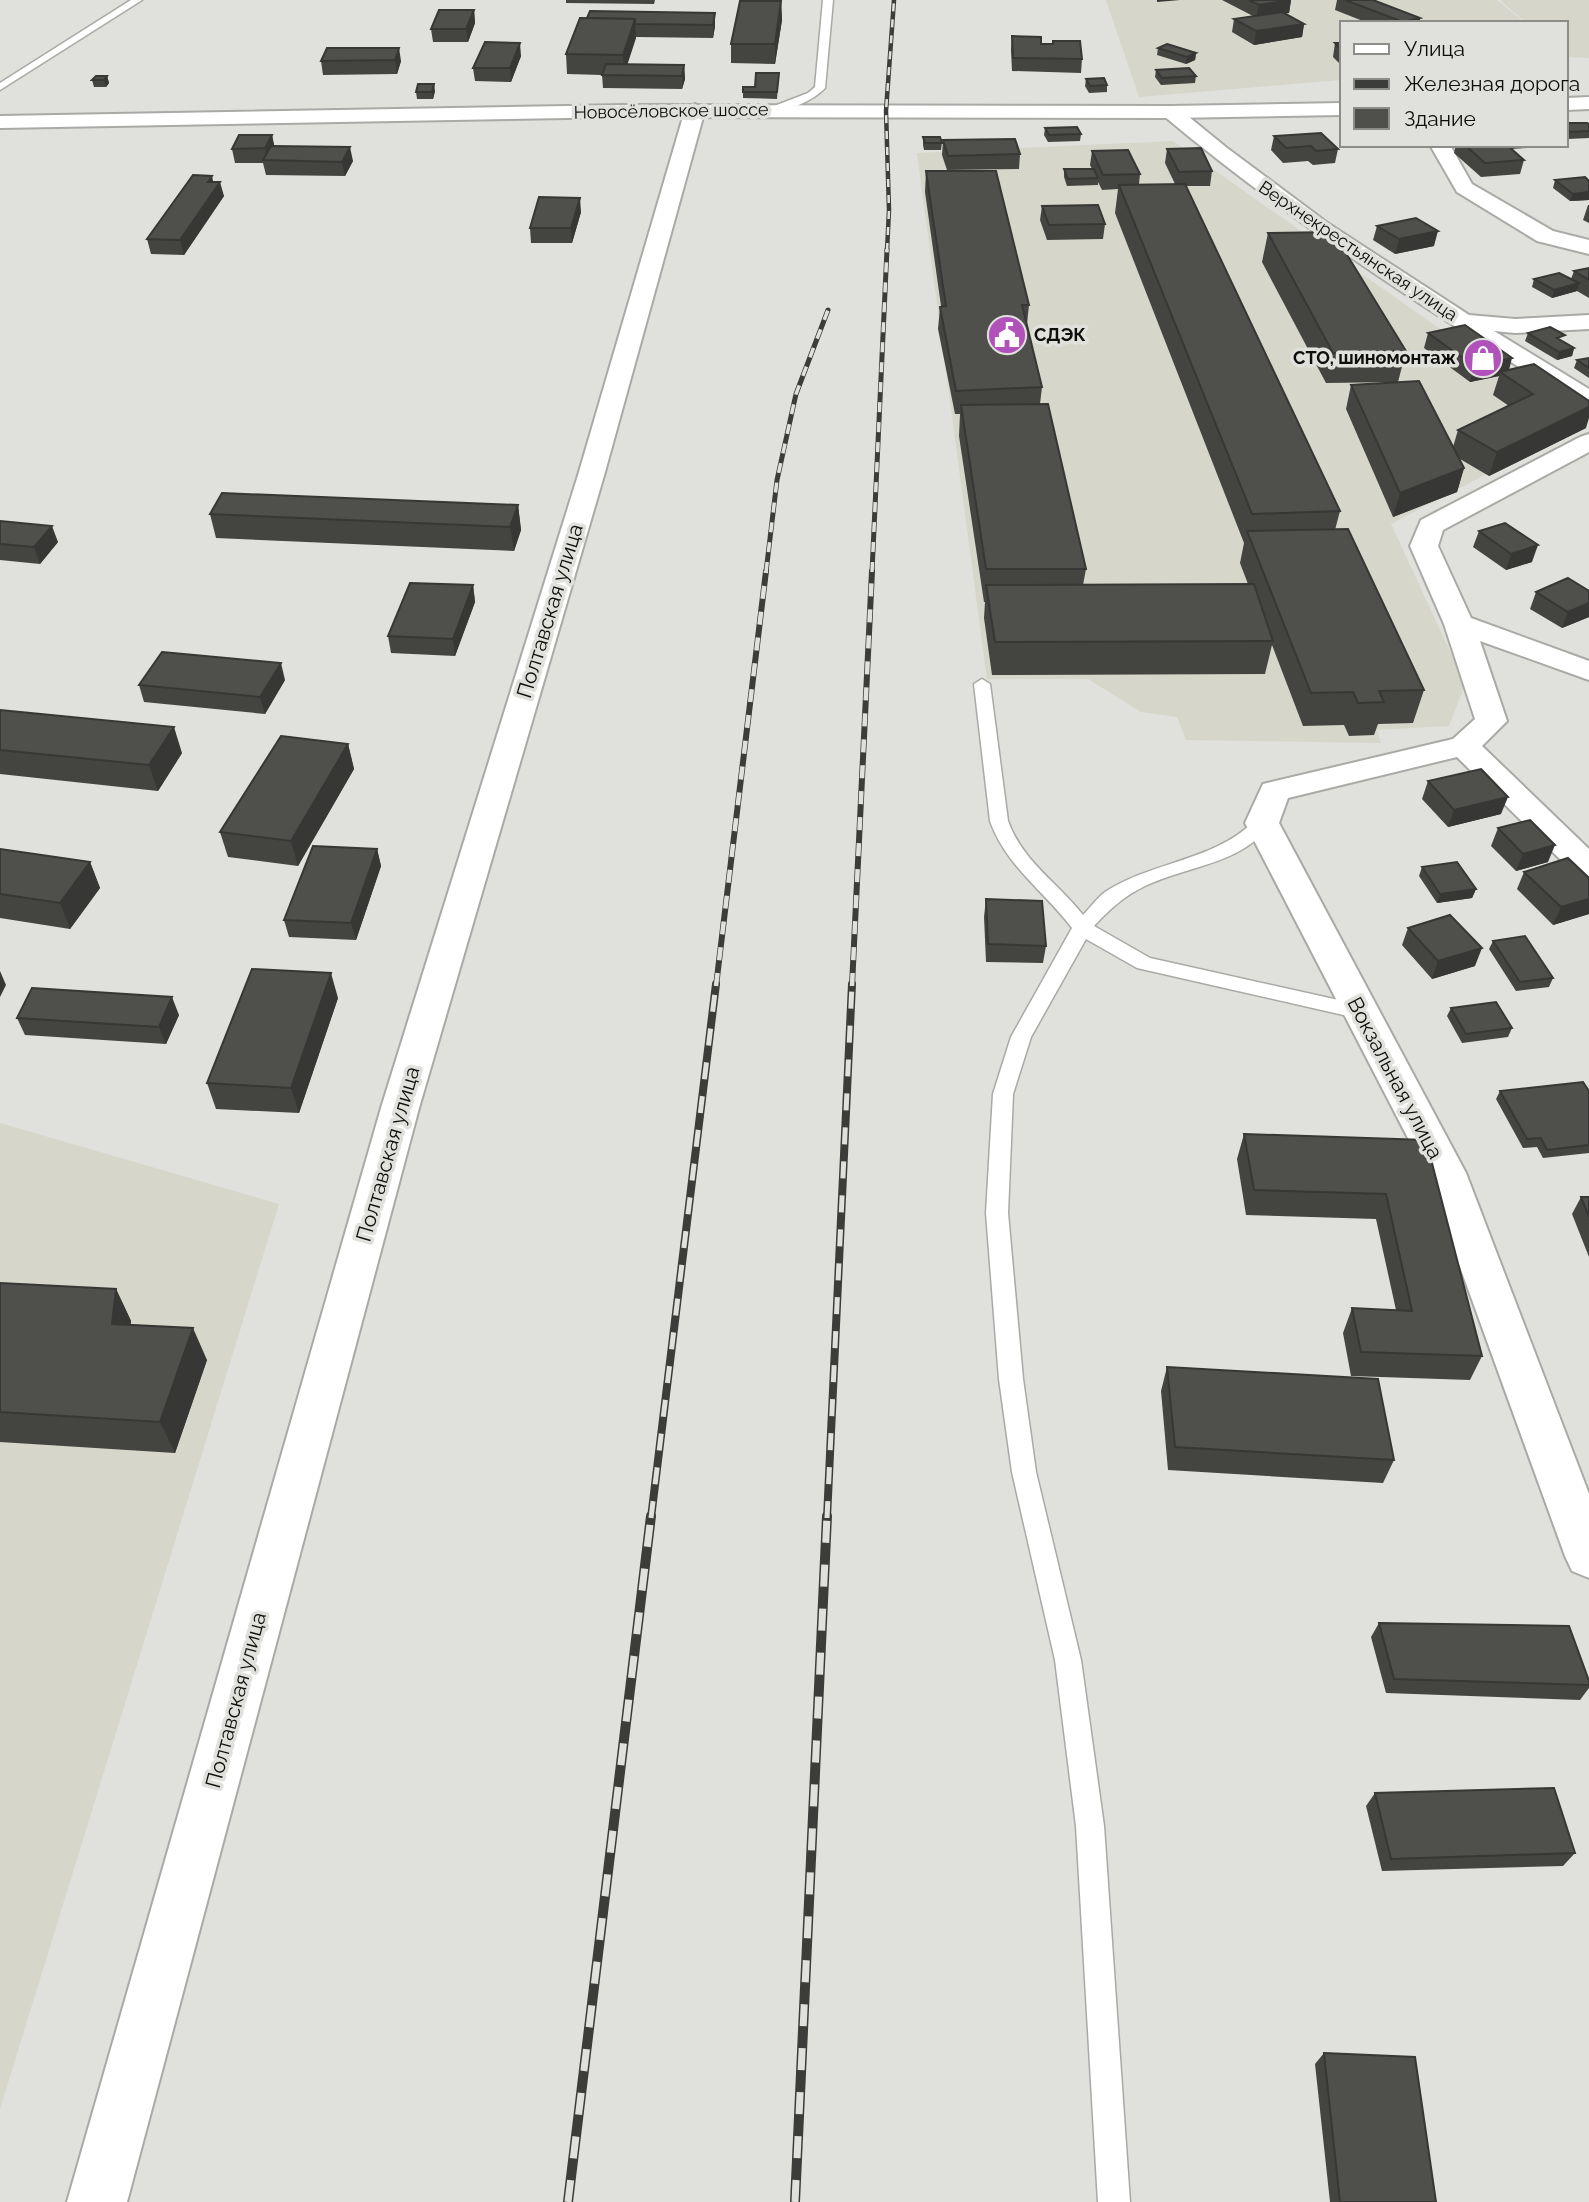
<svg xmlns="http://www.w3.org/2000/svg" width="1589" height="2202" font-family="Raleway,sans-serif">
<rect width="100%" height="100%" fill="#e0e0dc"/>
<g fill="#d6d6ca">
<polygon points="1106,0 1497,0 1525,23 1342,23 1342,80 1139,97"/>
<polygon points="1500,0 1589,0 1589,58 1566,57 1566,23 1526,23"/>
<polygon points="1173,141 1578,426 1391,524 1465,684 1449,726 1377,730 1381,743 1186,740 1177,717 1141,712 1088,679 987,679 917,153"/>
<polygon points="0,1123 279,1204 0,2109"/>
</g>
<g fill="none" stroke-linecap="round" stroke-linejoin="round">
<g stroke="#a9a9a5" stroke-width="3">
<g id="service">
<polygon points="131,0 142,0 0,90 0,83"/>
<path d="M823 0H833L825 88C814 100 786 113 769 112V108L808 93 815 87Z"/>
<path d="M982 679 990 684 1008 821C1023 862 1057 882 1083 915 1090 908 1097 898 1105 892 1152 861 1217 861 1256 819H1268L1271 823C1244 864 1186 866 1145 886 1124 896 1110 909 1094 926L1150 958 1361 1005 1368 1007 1371 1012 1368 1017 1361 1019 1137 968 1086 939 1031 1037 1013 1094 1008 1213 1023 1379 1036 1472 1081 1660 1104 1826 1130 2202H1098L1076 1826 1055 1660 1012 1472 999 1379 986 1213 993 1094 1011 1037 1072 928C1044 891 1006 866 990 821L974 684Z"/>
</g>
</g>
<g stroke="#a9a9a5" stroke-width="4">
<g id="minor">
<polygon points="695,104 705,110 605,472 419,1108 127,2202 67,2202 381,1108 579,472 685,110"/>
<path d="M1171 106 1178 108 1227 148 1329 224 1469 315 1515 319 1589 315V329L1515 333 1494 331 1589 389V407L1580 405C1436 316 1294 225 1164 116L1161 112 1164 108Z"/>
<polygon points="1430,145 1450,145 1472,184 1553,231 1589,240 1589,254 1537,241 1457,192"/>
<polygon points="1589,434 1589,452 1443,530 1438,546 1471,618 1589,661 1589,680 1480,641 1507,721 1482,746 1589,849 1589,879 1577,876 1457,757 1288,798 1279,823 1466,1173 1589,1494 1589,1578 1572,1571 1565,1556 1426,1173 1245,823 1263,784 1453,739 1475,719 1444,624 1410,546 1421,520 1580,437"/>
</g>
</g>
<g stroke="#a9a9a5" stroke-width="4">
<g id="secondary">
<polygon points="1589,97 1589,109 1566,110 1566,98"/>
<polygon points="1342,103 1342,115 1171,118 626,117 0,128 0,116 626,105 1171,106"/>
</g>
</g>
<use href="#service" fill="#fff" fill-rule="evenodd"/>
<use href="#minor" fill="#fff" fill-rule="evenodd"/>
<use href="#secondary" fill="#fff" fill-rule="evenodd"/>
<g stroke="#3c3c3b" stroke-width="4.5">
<polyline id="rail-far4" points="887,251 889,210 886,111 894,0"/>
</g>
<g stroke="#3c3c3b" stroke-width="5">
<g id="rail-far3">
<polyline points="766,572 777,480 796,394 828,310"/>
<polyline points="872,572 887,249"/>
</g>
</g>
<g stroke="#3c3c3b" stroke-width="6">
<g id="rail-far2">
<polyline points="716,986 766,571"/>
<polyline points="852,986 872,571"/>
</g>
</g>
<g stroke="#3c3c3b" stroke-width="8">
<g id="rail-far1">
<polyline points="651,1518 716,984"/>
<polyline points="827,1518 852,984"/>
</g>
</g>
<g stroke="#3c3c3b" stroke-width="10">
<g id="rail">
<polyline points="568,2202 651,1516"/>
<polyline points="795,2202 827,1516"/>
</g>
</g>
<use href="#rail-far4" stroke="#e0e0dc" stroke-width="2.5" stroke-dasharray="8" stroke-linecap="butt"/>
<use href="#rail-far3" stroke="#e0e0dc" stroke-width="3.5" stroke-dasharray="10" stroke-linecap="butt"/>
<use href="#rail-far2" stroke="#e0e0dc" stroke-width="4.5" stroke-dasharray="13" stroke-linecap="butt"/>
<use href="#rail-far1" stroke="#e0e0dc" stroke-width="5" stroke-dasharray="17" stroke-linecap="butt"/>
<use href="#rail" stroke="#e0e0dc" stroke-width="7" stroke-dasharray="22" stroke-linecap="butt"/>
</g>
<g fill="#444441">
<polygon points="566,0 655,0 654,4 566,3"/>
<polygon points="1222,0 1291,0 1289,13 1285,13 1304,24 1302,37 1254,45 1232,32 1234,19 1253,16"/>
<polygon points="1337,0 1373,0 1420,18 1419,23 1368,23 1335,10"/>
<polygon points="781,1 782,20 775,64 731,63 731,44"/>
<polygon points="474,10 475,23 468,42 433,42 431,29"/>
<polygon points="715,13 715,26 713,38 636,37 627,64 684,65 685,79 682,89 603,88 602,75 567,74 566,54 580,18"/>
<polygon points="1012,36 1041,44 1052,44 1053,41 1082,59 1081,73 1012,71 1011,50"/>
<polygon points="1335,43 1342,43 1342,66 1333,57"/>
<polygon points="327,48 401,61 397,74 323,75 321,61"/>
<polygon points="1158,48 1196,53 1195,60 1186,64 1157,55"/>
<polygon points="521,56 511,82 475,81 473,68"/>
<polygon points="1156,70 1196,76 1195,83 1161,85 1155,77"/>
<polygon points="779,73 777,99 743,98 743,92 755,87"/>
<polygon points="107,76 109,83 106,87 94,87 92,80"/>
<polygon points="1086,79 1107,85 1107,92 1089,93 1085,86"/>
<polygon points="435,91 433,99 417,99 416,92"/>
<polygon points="1566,123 1589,124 1589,138 1568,139 1566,137"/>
<polygon points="1045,128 1081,134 1080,141 1048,142 1044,135"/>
<polygon points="272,135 274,146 353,161 345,176 266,175 263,163 235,163 232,149"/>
<polygon points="1274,136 1338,149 1335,163 1313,165 1308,161 1283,163 1271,150"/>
<polygon points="923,137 942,143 941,150 924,150 923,145"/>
<polygon points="943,140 1020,154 1019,169 947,170 942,155"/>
<polygon points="1456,145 1558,145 1558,146 1512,149 1524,160 1520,174 1481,177 1454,153"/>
<polygon points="1167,149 1212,171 1210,186 1186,186 1340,511 1335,530 1424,690 1413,723 1378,724 1374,735 1349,736 1344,725 1303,726 1272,645 1265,674 992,675 984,618 985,602 984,602 959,436 960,414 955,414 938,329 940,307 941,306 925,192 926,171 1029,305 1027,324 1042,387 1040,404 1086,569 1083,585 1248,584 1240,563 1244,543 1115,213 1118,189 1102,190 1098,182 1098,185 1067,186 1064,177 1064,169 1092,169 1090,165 1092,151 1140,174 1139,184 1175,184 1165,163"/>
<polygon points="1555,180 1589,181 1589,200 1570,201 1553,188"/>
<polygon points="213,182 224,196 184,255 151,254 147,239"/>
<polygon points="1588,205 1589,205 1589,223 1583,220"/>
<polygon points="1042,206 1105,224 1103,239 1047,240 1040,220"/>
<polygon points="581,212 572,243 531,243 530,228"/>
<polygon points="1377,226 1434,246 1395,254 1373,240"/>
<polygon points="1268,233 1406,351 1398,382 1326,383 1262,262"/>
<polygon points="1589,268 1589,298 1577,291 1552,298 1532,287 1534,279 1571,279 1574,271"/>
<polygon points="1428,333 1509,369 1586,428 1489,476 1460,459 1464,468 1457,492 1393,517 1346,409 1351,385 1453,447 1458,430 1509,406 1493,395 1499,376 1470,382 1424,348"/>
<polygon points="1528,333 1563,341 1574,348 1572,356 1557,360 1525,341"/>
<polygon points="1589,358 1589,378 1574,368 1577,360"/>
<polygon points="518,505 521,530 514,551 216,538 210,514"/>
<polygon points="0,521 58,542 40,564 0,560"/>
<polygon points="1479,531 1532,562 1506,570 1473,547"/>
<polygon points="473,585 475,602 455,656 391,653 388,636"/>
<polygon points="1589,591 1589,617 1562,628 1530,609 1536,592"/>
<polygon points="285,680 265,714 144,702 139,685"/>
<polygon points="0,710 182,753 158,791 0,774"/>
<polygon points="348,744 354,769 298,866 228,857 220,832"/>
<polygon points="1428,781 1501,814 1448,827 1422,799"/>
<polygon points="1498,828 1548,862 1516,871 1491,846"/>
<polygon points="0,849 90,862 100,888 70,929 0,918"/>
<polygon points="377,849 381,866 356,940 289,937 284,920"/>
<polygon points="1422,867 1476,889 1472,898 1437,903 1419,876"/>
<polygon points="1524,872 1589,878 1589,914 1553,925 1517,889"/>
<polygon points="986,899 1046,946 1043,963 986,962 984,917"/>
<polygon points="1408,928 1475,966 1432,979 1402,945"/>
<polygon points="1493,941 1553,978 1549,987 1516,991 1489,949"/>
<polygon points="338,998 299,1113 216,1109 207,1083"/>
<polygon points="1451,1008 1512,1028 1508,1037 1462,1043 1447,1016"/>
<polygon points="179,1015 166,1044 25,1035 17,1018"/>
<polygon points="1500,1091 1589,1091 1589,1153 1543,1158 1537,1147 1523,1148 1496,1099"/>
<polygon points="1244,1134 1426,1140 1482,1356 1470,1380 1351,1376 1343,1333 1352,1308 1396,1310 1376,1219 1246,1215 1237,1159"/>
<polygon points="1581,1197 1589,1197 1589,1257 1572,1214"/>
<polygon points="0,1283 116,1289 131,1321 130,1325 207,1360 175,1453 0,1442"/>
<polygon points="1167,1367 1394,1460 1383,1483 1168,1470 1161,1391"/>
<polygon points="1379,1623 1589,1681 1589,1688 1580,1700 1386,1693 1371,1637"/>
<polygon points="1375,1793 1575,1853 1563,1866 1382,1871 1366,1806"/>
<polygon points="1324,2053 1436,2202 1330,2202 1315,2064"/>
</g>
<g fill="#373735">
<polygon points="1157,0 1180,0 1157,2"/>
<polygon points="1291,0 1289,13 1256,18 1259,5"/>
<polygon points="781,1 782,20 775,64 775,44"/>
<polygon points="474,10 475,23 468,42 466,29"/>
<polygon points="715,13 715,26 713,38 713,25"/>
<polygon points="1420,18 1419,23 1403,23"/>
<polygon points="635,19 636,38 624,75 623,55"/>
<polygon points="1304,24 1302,37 1254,45 1256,31"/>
<polygon points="520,43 521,56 511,82 510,68"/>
<polygon points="399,48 401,61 397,74 395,60"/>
<polygon points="1196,53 1195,60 1186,64 1187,57"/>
<polygon points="684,65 685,79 682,89 682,76"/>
<polygon points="107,76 109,83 106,87 104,80"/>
<polygon points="434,84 435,91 433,99 432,92"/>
<polygon points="272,135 275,149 267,160 265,148"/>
<polygon points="350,147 353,161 345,176 342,162"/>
<polygon points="212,176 215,190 220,182 224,196 184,255 180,240 208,182"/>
<polygon points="1589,192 1589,200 1570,201 1573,194"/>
<polygon points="580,198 581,212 572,243 571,228"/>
<polygon points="1438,231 1434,246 1395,254 1399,239"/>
<polygon points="1579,283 1577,291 1552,298 1554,290"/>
<polygon points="1574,348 1572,356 1557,360 1559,352"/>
<polygon points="1512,358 1508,374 1500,372 1499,376 1470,382 1474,366"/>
<polygon points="1589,407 1589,418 1586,428 1489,476 1497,452"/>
<polygon points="1464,468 1457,492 1393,517 1400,493"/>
<polygon points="518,505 521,530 514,551 510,527"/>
<polygon points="52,526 58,542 40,564 34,547"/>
<polygon points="1538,545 1532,562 1506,570 1511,554"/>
<polygon points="473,585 475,602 455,656 453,639"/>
<polygon points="1589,603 1589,617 1562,628 1568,612"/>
<polygon points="281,663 285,680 265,714 260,697"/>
<polygon points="174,727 182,753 158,791 149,765"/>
<polygon points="348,744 354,769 298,866 291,841"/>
<polygon points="1508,797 1501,814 1448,827 1454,810"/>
<polygon points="1555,845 1548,862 1516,871 1523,854"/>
<polygon points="377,849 381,866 356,940 351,923"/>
<polygon points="90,862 100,888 70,929 60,903"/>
<polygon points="1476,889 1472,898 1437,903 1440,894"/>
<polygon points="1589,899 1589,914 1553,925 1561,907"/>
<polygon points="1482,948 1475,966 1432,979 1438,961"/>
<polygon points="0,971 6,985 0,997"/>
<polygon points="331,973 338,998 299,1113 291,1088"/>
<polygon points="172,997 179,1015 166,1044 159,1027"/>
<polygon points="116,1289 131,1321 128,1355 112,1324"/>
<polygon points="193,1328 207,1360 175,1453 160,1422"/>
</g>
<g fill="#4f4f4c" stroke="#373735" stroke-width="2">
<polygon points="1249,0 1290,0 1259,5"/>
<polygon points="1345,0 1373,0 1420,18 1403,22"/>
<polygon points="740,1 781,1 775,44 731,44"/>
<polygon points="439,10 474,10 466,29 431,29"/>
<polygon points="590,11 715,13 713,25 635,24 635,19 587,18"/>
<polygon points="1282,12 1304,24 1256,31 1234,19"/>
<polygon points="580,18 635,19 623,55 566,54"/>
<polygon points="1012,36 1041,37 1041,44 1053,44 1053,41 1080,41 1082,59 1013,58"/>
<polygon points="485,42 520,43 510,68 473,68"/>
<polygon points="1335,43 1342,43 1342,50"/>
<polygon points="1167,44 1196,53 1187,57 1158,48"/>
<polygon points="327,48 399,48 395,60 321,61"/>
<polygon points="606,64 684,65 682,76 602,75"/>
<polygon points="1189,68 1196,76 1162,78 1156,70"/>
<polygon points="756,73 779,73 777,92 743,92 743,87 755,87"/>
<polygon points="96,76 107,76 104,80 92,80"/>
<polygon points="1104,78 1107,85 1090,86 1086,79"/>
<polygon points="418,84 434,84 432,92 416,92"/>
<polygon points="1566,123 1587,123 1589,124 1589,131 1570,132 1566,128"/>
<polygon points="1077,127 1081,134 1049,135 1045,128"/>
<polygon points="1321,133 1338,149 1316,151 1311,146 1286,148 1274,136"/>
<polygon points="239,135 272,135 265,148 232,149"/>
<polygon points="923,137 940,137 942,143 925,143"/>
<polygon points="1015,139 1020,154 948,156 943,140"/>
<polygon points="1465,145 1507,145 1524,160 1485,163"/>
<polygon points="271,146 350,147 342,162 263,160"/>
<polygon points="1201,148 1212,171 1179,172 1167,149"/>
<polygon points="1128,150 1140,174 1103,175 1092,151"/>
<polygon points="1064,169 1094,169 1098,178 1068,179"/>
<polygon points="926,171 996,171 1029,305 1022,305 1042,387 956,391 940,307 946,306"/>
<polygon points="193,175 212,176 208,182 220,182 180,240 147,239"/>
<polygon points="1585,177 1589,181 1589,192 1573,194 1555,180"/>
<polygon points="1185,184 1340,511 1252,514 1119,185"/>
<polygon points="539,197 580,198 571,228 530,228"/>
<polygon points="1098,205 1105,224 1049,225 1042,206"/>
<polygon points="1416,218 1438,231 1399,239 1377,226"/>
<polygon points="1333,232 1406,351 1333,353 1268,233"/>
<polygon points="1589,268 1589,280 1574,271"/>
<polygon points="1559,273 1579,283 1554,290 1534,279"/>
<polygon points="1465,325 1512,358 1474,366 1428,333"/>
<polygon points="1550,327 1565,335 1557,338 1574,348 1559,352 1528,333"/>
<polygon points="1589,358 1589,368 1577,360"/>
<polygon points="1534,364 1589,401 1589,407 1497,452 1458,430 1533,394 1500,372"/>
<polygon points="1419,381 1464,468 1400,493 1351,385"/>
<polygon points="1048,404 1086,569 986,569 961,405"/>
<polygon points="222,493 518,505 510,527 210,514"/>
<polygon points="0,521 52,526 34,547 0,544"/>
<polygon points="1505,523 1538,545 1511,554 1479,531"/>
<polygon points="1348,529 1424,690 1379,691 1384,702 1358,703 1353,692 1311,693 1247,531"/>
<polygon points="1568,578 1589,591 1589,603 1568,612 1536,592"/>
<polygon points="410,583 473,585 453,639 388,636"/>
<polygon points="1254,584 1273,641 995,642 986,585"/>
<polygon points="162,652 281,663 260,697 139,685"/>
<polygon points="0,710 174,727 149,765 0,750"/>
<polygon points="281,736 348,744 291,841 220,832"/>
<polygon points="1481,769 1508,797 1454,810 1428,781"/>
<polygon points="1530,820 1555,845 1523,854 1498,828"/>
<polygon points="313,846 377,849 351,923 284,920"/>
<polygon points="0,849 90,862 60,903 0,894"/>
<polygon points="1568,858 1589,878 1589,899 1561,907 1524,872"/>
<polygon points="1457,862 1476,889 1440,894 1422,867"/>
<polygon points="986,899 1042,901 1046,946 988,944"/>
<polygon points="1450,915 1482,948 1438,961 1408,928"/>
<polygon points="1525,936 1553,978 1520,982 1493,941"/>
<polygon points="252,969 331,973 291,1088 207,1083"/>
<polygon points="32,988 172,997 159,1027 17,1018"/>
<polygon points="1496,1002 1512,1028 1466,1034 1451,1008"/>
<polygon points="1583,1082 1589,1091 1589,1145 1547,1150 1541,1138 1527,1139 1500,1091"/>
<polygon points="1244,1134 1426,1140 1482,1356 1361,1352 1352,1308 1412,1311 1386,1194 1254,1190"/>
<polygon points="1581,1197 1589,1197 1589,1217"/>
<polygon points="0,1283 116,1289 112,1324 193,1328 160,1422 0,1412"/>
<polygon points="1167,1367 1378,1379 1394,1460 1175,1447"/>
<polygon points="1379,1623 1569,1626 1589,1681 1589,1685 1394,1679"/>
<polygon points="1554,1788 1575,1853 1391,1859 1375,1793"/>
<polygon points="1324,2053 1415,2057 1436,2202 1340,2202"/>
</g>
<defs>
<g id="civic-disc" transform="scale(2.0125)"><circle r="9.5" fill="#b152bb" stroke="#e0e0dc"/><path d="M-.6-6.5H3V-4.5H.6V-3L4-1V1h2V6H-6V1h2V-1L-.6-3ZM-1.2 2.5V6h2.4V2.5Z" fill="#fff"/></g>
<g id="shop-disc" transform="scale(2.0125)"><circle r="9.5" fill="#b152bb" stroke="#e0e0dc"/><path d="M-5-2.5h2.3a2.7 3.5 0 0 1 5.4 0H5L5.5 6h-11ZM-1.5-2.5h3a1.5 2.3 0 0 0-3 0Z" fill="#fff"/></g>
</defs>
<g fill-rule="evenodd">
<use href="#civic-disc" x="1007" y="335"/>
<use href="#shop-disc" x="1483" y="358"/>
</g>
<g text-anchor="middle" stroke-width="7" stroke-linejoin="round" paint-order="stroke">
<g font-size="18" fill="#0e0e0d" stroke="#e0e0dc">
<text transform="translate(671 111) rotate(-1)" y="6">Новосёловское шоссе</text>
<text transform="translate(1358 251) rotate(34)" y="6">Верхнекрестьянская улица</text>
</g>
<g font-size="18" font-weight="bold" fill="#0e0e0d" stroke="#e0e0dc" text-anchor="start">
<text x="1034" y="341">СДЭК</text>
<text x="1456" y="364" text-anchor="end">СТО, шиномонтаж</text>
</g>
<g font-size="21" fill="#0e0e0d" stroke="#e0e0dc">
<text transform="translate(550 611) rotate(-73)" y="7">Полтавская улица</text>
<text transform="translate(1395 1078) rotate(62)" y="7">Вокзальная улица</text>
<text transform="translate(388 1154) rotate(-74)" y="7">Полтавская улица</text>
<text transform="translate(236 1700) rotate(-75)" y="7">Полтавская улица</text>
</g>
</g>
<rect x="1340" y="21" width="228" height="126" fill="#e0e0dc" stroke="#8c8c89" stroke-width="2"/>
<rect x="1354" y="44" width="35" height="10" fill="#ffffff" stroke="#8c8c89" stroke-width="2"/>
<text x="1404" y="56" font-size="21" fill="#0e0e0d">Улица</text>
<rect x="1354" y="79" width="35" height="10" fill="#3c3c3b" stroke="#8c8c89" stroke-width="2"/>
<text x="1404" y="91" font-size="21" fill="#0e0e0d">Железная дорога</text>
<rect x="1354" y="108" width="35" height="21" fill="#4f4f4c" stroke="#8c8c89" stroke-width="2"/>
<text x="1404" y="126" font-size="21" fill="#0e0e0d">Здание</text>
</svg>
